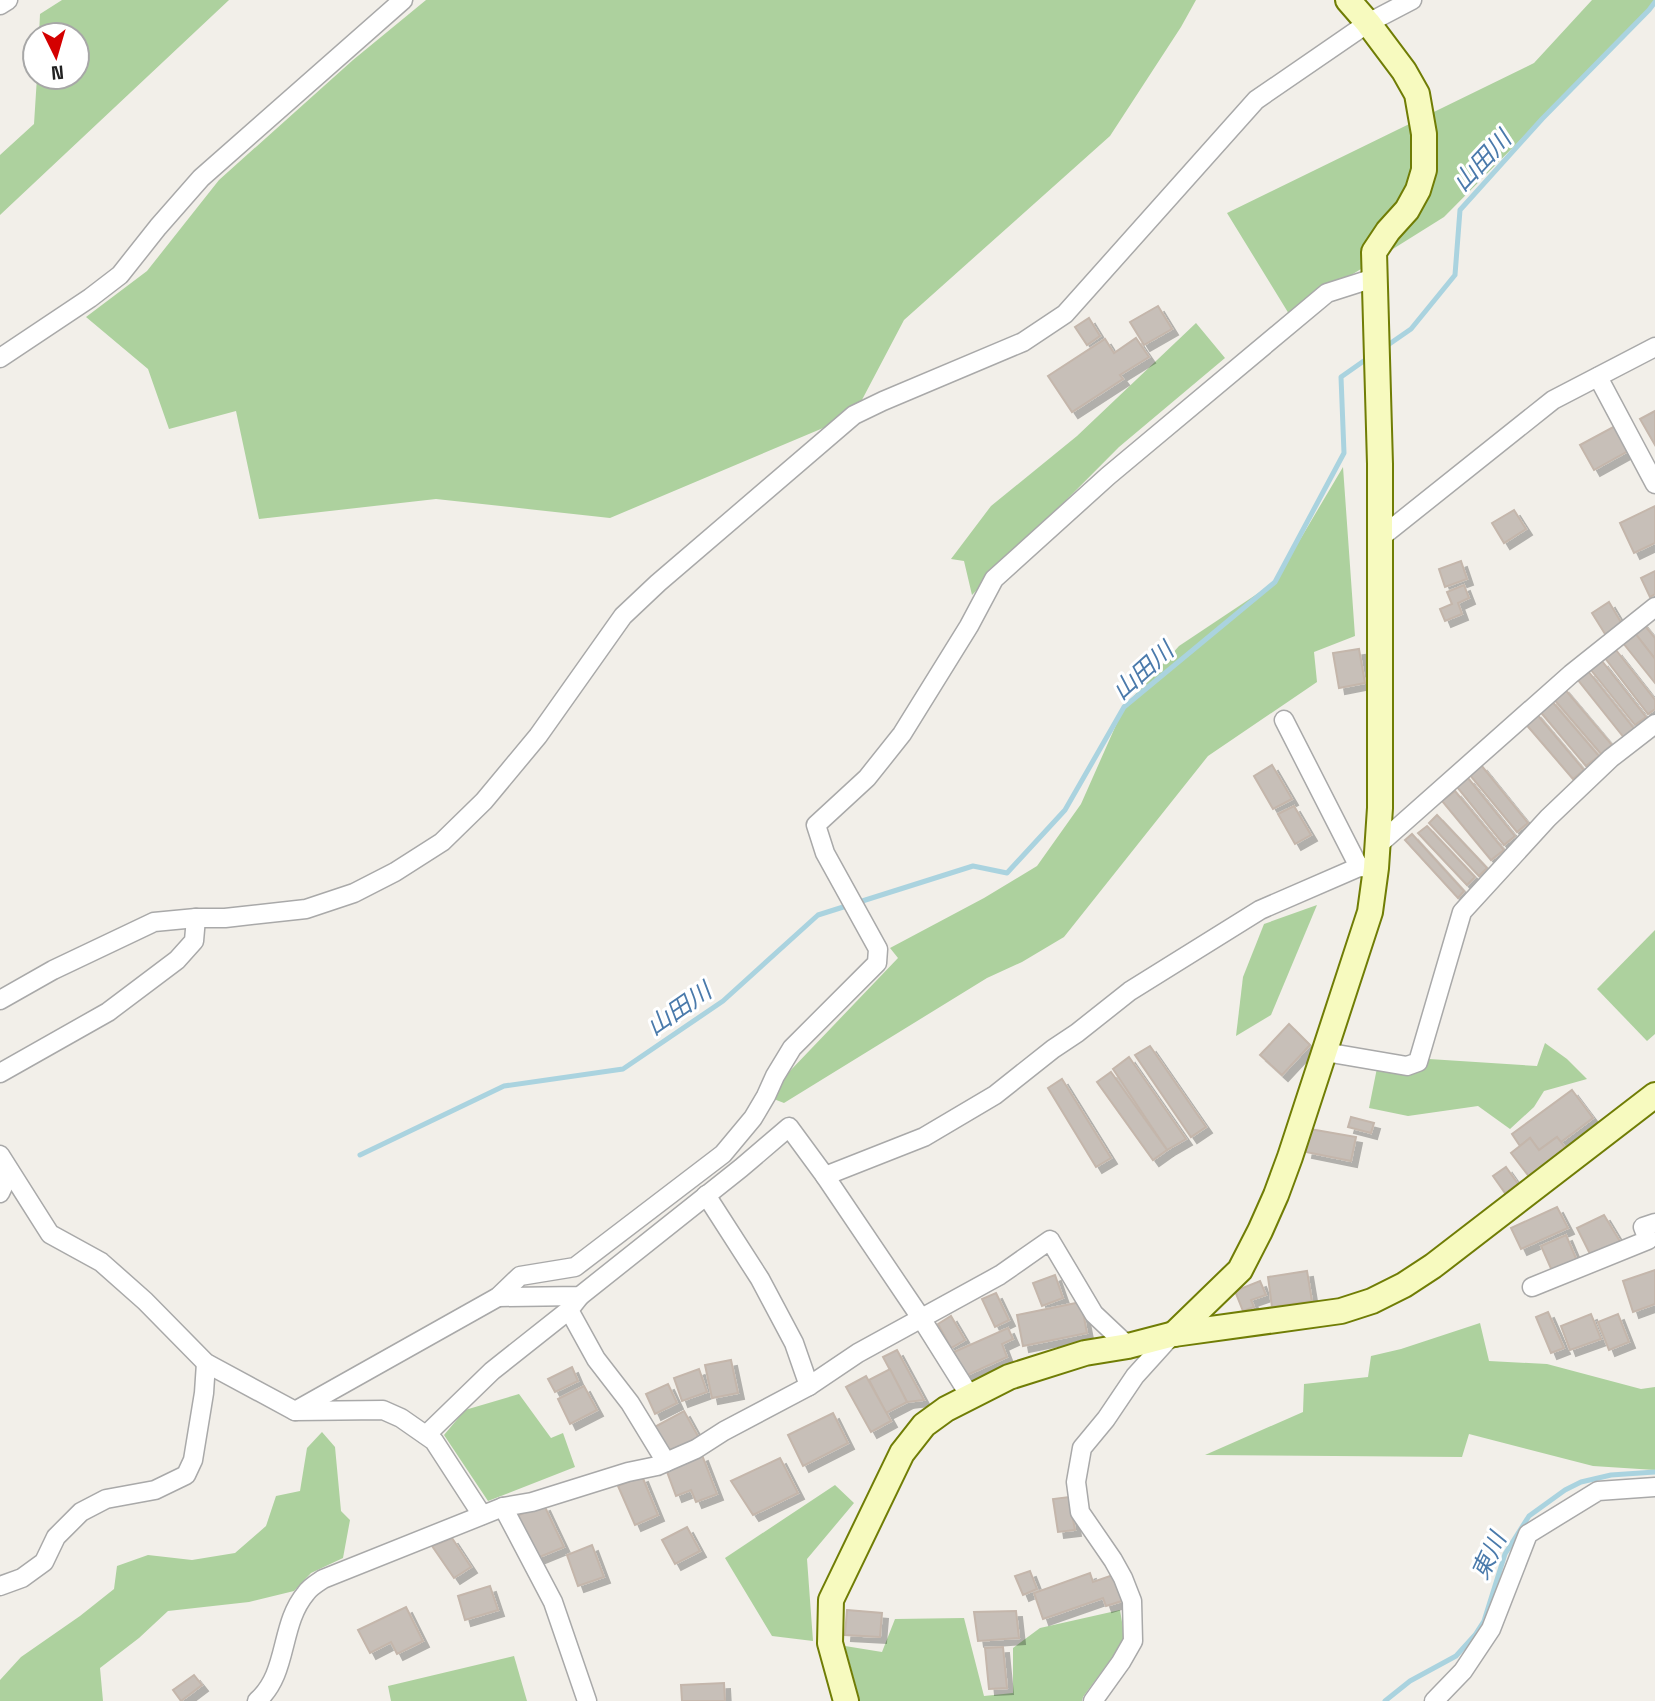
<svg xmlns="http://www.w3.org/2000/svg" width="1655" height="1701" font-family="'Space Grotesk','Noto Sans JP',sans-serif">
<defs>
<filter id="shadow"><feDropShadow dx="6" dy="6" stdDeviation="0" flood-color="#0004"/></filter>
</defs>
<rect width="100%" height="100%" fill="#f2efe9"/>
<g fill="#add19e">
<polygon points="62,0 229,0 0,215 0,155 34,124 37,77 77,77 77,35 39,35 40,14"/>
<polygon points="426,0 1196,0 1181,27 1110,136 904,320 854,415 610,518 436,499 259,519 236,411 169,429 148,369 86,317 147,271 219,180 353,60"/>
<polygon points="1592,0 1655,0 1655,4 1444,217 1289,314 1227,213 1534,63"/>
<polygon points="1196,323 1225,358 1119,447 972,595 964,561 951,559 991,506 1077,436"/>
<polygon points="1343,467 1355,636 1314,652 1317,682 1208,756 1064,937 1022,962 987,978 784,1103 766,1096 898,958 890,948 984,898 1037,866 1081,804 1124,707 1179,646 1275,582"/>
<polygon points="1317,905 1271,1015 1236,1036 1243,977 1264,924"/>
<polygon points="1655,930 1655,1034 1647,1041 1597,989"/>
<polygon points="1545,1043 1567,1059 1587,1079 1544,1091 1534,1107 1510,1129 1478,1106 1408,1116 1369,1108 1377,1068 1420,1072 1429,1059 1537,1066"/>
<polygon points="1480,1323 1489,1361 1547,1364 1641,1389 1655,1387 1655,1470 1593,1466 1469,1434 1462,1457 1205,1455 1303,1412 1304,1384 1368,1377 1371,1356 1401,1349"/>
<polygon points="519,1394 551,1438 563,1433 575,1467 488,1501 444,1435 465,1410"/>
<polygon points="322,1432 335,1447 341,1511 350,1520 343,1558 311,1573 294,1591 249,1602 168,1611 139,1638 100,1668 103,1701 0,1701 0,1680 21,1657 80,1616 114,1589 117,1566 148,1555 192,1560 235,1553 266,1526 276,1496 300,1491 307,1448"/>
<polygon points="835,1485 854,1503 807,1559 813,1641 772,1636 725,1558"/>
<polygon points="1120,1610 1125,1640 1083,1697 1082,1701 860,1701 845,1646 882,1652 895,1619 964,1618 984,1696 1013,1693 1013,1648 1040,1628"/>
<polygon points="514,1656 527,1701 391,1701 388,1686"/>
</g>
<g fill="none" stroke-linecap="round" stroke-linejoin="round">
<g stroke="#aad3df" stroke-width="5">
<polyline points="1385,347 1411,329 1455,275 1460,210 1542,119 1649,10 1655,2"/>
<polyline points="360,1155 504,1086 623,1069 723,1001 818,915 973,866 1007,873 1065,810 1124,707 1275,582 1344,453 1341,377 1368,358"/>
<polyline points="1385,1701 1410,1681 1456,1656 1475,1635 1484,1621 1505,1554 1529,1516 1565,1490 1581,1482 1611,1475 1655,1472"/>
</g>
</g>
<g fill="#c7bfb8" stroke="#c4b6ab" stroke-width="2" filter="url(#shadow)">
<polygon points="1158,306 1172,329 1144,345 1130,322"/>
<polygon points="1089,318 1100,336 1087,345 1075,327"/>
<polygon points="1136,338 1149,357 1120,375 1123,379 1072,412 1048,376 1105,339 1114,353"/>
<polygon points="1655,411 1655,445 1640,419"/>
<polygon points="1615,426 1628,451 1594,470 1580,445"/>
<polygon points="1655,506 1655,543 1634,553 1620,523"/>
<polygon points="1514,510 1526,529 1504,543 1492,523"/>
<polygon points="1461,561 1467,579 1445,587 1439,569"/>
<polygon points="1655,571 1655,594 1650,597 1641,578"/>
<polygon points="1464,585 1469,598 1458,603 1462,614 1445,621 1440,609 1452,604 1447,592"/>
<polygon points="1609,602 1622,624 1605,634 1592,613"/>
<polygon points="1641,621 1655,638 1655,659 1631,628"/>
<polygon points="1631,628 1655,659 1655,683 1619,638"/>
<polygon points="1359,649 1365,683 1339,688 1333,653"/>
<polygon points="1616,650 1655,700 1655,709 1648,714 1605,658"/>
<polygon points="1602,661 1646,717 1635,725 1591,670"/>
<polygon points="1588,671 1636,731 1625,739 1578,680"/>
<polygon points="1563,687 1612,745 1601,754 1552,697"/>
<polygon points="1550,699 1599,756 1586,766 1538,709"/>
<polygon points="1535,712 1584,770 1573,779 1524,722"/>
<polygon points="1272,765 1292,799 1273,809 1254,776"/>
<polygon points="1481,765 1528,823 1517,832 1469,774"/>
<polygon points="1468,778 1515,836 1504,845 1457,787"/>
<polygon points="1455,791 1504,850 1491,860 1442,801"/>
<polygon points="1294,806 1311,835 1295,844 1278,814"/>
<polygon points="1437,815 1487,868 1479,876 1429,823"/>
<polygon points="1427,826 1475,877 1467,885 1418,833"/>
<polygon points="1412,834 1464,891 1458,898 1405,840"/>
<polygon points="1289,1024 1310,1045 1282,1075 1260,1055"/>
<polygon points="1150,1046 1206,1127 1191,1137 1135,1055"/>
<polygon points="1129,1057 1186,1139 1167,1150 1113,1069"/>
<polygon points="1111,1072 1167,1150 1153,1160 1097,1082"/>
<polygon points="1062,1079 1111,1158 1096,1167 1048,1088"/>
<polygon points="1572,1090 1593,1118 1561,1142 1557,1137 1539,1150 1530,1138 1520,1146 1512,1134"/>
<polygon points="1351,1117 1374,1123 1371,1133 1348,1127"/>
<polygon points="1310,1129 1356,1137 1351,1161 1306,1152"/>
<polygon points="1557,1137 1567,1150 1531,1179 1511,1153 1530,1138 1539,1150"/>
<polygon points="1506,1167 1518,1184 1505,1193 1493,1176"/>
<polygon points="1557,1207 1568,1228 1521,1249 1511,1228"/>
<polygon points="1604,1215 1621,1243 1591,1256 1577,1228"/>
<polygon points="1566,1235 1578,1263 1553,1273 1541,1246"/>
<polygon points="1655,1270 1655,1304 1633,1312 1623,1281"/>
<polygon points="1307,1271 1312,1301 1272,1307 1268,1277"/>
<polygon points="1055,1275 1063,1298 1042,1306 1033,1283"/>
<polygon points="1260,1281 1266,1295 1251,1300 1254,1307 1243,1311 1235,1291"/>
<polygon points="996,1293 1009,1320 995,1327 982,1299"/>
<polygon points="1081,1302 1087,1333 1023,1346 1017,1315"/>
<polygon points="1548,1312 1564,1348 1551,1353 1536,1317"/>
<polygon points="1591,1314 1601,1339 1570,1350 1561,1326"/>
<polygon points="1618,1314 1629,1342 1609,1350 1598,1322"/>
<polygon points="951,1316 965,1340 951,1348 938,1324"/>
<polygon points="1008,1328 1013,1339 1002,1344 1007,1357 965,1376 954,1352"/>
<polygon points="897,1350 924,1400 907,1402 883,1357"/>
<polygon points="731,1360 738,1393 712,1398 705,1365"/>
<polygon points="572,1367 578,1381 555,1392 548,1379"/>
<polygon points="699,1369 707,1392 682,1401 674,1378"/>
<polygon points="890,1369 907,1402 886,1413 869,1380"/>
<polygon points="866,1376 891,1421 871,1432 846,1387"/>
<polygon points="668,1384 677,1403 655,1414 646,1394"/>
<polygon points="584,1386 597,1410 570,1424 558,1399"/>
<polygon points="684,1411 699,1438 665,1455 651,1429"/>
<polygon points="833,1413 848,1443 803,1466 788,1435"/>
<polygon points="702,1455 717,1494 696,1502 691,1490 676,1496 666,1469"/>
<polygon points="780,1458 798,1493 753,1515 731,1481"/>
<polygon points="642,1476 658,1515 635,1525 618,1486"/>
<polygon points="1069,1497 1075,1530 1058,1532 1053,1499"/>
<polygon points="544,1505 564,1547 537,1558 514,1517"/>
<polygon points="687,1527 700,1551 675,1564 662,1540"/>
<polygon points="452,1538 471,1567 454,1578 432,1546"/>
<polygon points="592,1545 604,1577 578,1586 567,1555"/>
<polygon points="1030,1571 1037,1589 1023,1595 1015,1576"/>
<polygon points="1090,1573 1093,1582 1113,1575 1122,1601 1106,1606 1103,1598 1043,1619 1034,1593"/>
<polygon points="490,1586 498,1610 465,1620 458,1596"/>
<polygon points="406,1607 423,1641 397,1654 391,1642 370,1653 358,1630"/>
<polygon points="847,1610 882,1613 880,1637 845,1635"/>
<polygon points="1016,1611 1019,1638 978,1641 974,1612"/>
<polygon points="1003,1647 1007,1688 989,1689 985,1648"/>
<polygon points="194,1675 202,1685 181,1701 173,1690"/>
<polygon points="724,1683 725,1701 682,1701 681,1685"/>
</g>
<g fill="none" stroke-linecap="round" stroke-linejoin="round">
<g stroke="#a9a9a9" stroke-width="21">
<g id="street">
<polyline points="0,5 8,0"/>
<polyline points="0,358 90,298 120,275 158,227 201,178 403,0"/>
<polyline points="1598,377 1655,484"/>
<polyline points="1380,538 1553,400 1655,347"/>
<polyline points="1284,720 1359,867"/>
<polyline points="1377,846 1571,674 1655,607"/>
<polyline points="0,1000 53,970 154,922 196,918 225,918 306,909 354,893 395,872 442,842 484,801 538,736 623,616 658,583 854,415 883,401 1023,342 1065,314 1256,100 1368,23 1412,0"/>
<polyline points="1325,1052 1407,1066 1418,1062 1462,912 1548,818 1611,758 1655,724"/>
<polyline points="0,1073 108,1012 177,960 194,941 196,918"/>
<polyline points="0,1155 50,1234 101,1262 145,1301 206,1363 295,1411 383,1410 401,1418 434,1441 482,1515"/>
<polyline points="825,1176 921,1318 970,1396"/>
<polyline points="0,1193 10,1172"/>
<polyline points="706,1195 760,1279 794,1343 809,1386"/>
<polyline points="1532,1287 1648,1240 1643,1227 1655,1223"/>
<polyline points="580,1296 569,1310 596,1359 630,1403 666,1462"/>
<polyline points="498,1297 580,1296 741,1168 789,1127 825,1176 924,1137 995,1095 1053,1049 1077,1033 1130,991 1260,910 1359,867 1376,868"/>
<polyline points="295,1411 498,1297 520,1276 575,1267 723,1154 753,1118 766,1096 775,1076 792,1048 877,963 878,949 825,853 816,825 867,778 902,734 969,626 994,579 1108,476 1327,293 1374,278"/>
<polyline points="426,1435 492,1371 569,1310"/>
<polyline points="503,1507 553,1602 587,1701"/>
<polyline points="0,1586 22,1578 44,1562 56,1537 81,1512 106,1499 155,1490 186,1475 193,1460 204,1393 206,1363"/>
<path d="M257 1701C289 1673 279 1625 306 1593 310 1587 317 1583 323 1579L503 1507 532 1502 628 1472 657 1466 696 1449 724 1431 809 1386 858 1353 1000 1275 1050 1240 1094 1314 1128 1346"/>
<polyline points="1093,1701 1121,1662 1133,1641 1132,1601 1123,1578 1113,1560 1080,1512 1076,1482 1082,1448 1106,1419 1135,1376 1173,1334"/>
<polyline points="1434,1701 1463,1671 1491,1629 1528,1534 1598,1491 1655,1487"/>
</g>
</g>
<g stroke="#707d05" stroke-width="28">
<g id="secondary">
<polyline points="1174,1334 1240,1270 1260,1231 1276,1195 1290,1157 1370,912 1376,868 1380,808 1380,464 1374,252 1388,231 1407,210 1418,190 1424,170 1424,134 1417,94 1404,71 1368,23 1348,0"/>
<polyline points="846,1701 830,1643 831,1600 902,1453 924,1425 946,1409 1009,1377 1085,1353 1128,1346 1174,1334 1341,1311 1372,1301 1404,1285 1433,1266 1655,1095"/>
</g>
</g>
<use href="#street" stroke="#fff" stroke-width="18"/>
<use href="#secondary" stroke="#f7fabf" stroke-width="24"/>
</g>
<g text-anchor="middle" stroke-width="6" stroke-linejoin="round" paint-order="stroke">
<g font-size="24" font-style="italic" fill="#4a7aab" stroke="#fff">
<text transform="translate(1482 161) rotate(-47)" y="8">山田川</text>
<text transform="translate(1143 671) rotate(-42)" y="8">山田川</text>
<text transform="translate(679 1009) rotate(-35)" y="8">山田川</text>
<text transform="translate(1489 1556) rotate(-65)" y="8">東川</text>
</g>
</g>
<g transform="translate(56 56) rotate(175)"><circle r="33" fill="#ffffff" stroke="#a7a7a7" stroke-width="2"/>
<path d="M0-5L12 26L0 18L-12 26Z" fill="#d40000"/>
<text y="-10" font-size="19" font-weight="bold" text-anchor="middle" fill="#222222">N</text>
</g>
</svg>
